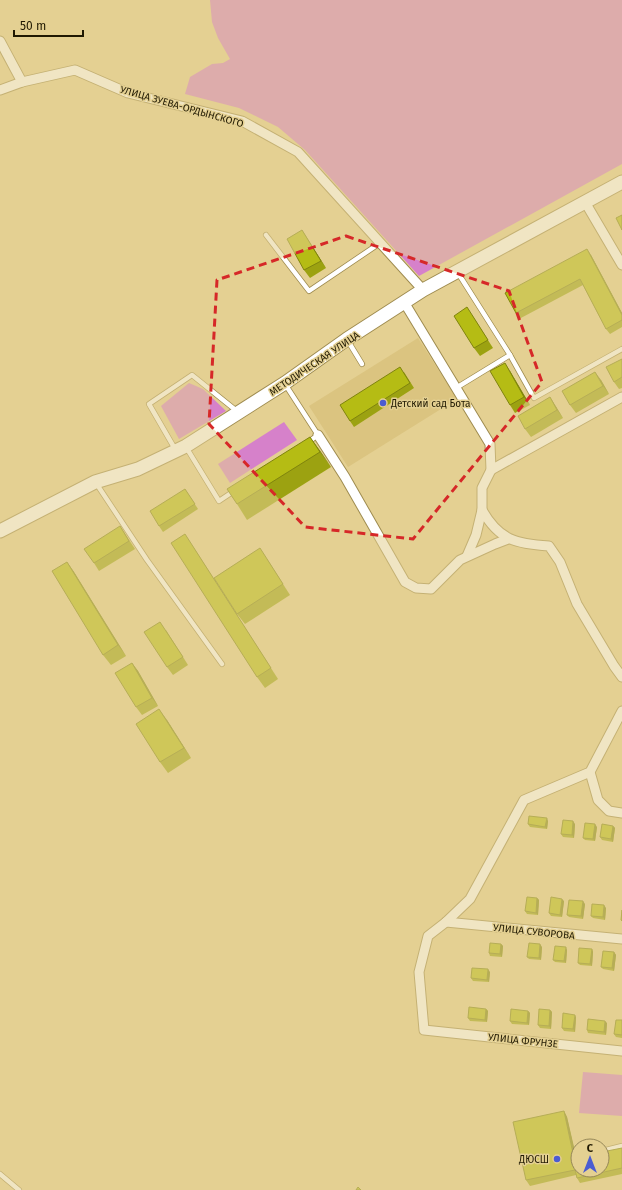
<svg xmlns="http://www.w3.org/2000/svg" width="622" height="1190" font-family="'Fira Sans',sans-serif">
<rect width="100%" height="100%" fill="#e4d092"/>
<polygon fill="#dbc480" points="418,338 457,399 348,467 309,406"/>
<g fill="#d681ca">
<polygon points="210,0 622,0 622,164 419,276 305,150 278,127 239,108 185,94 190,77 212,64 223,63 230,59 218,38 212,22"/>
<polygon points="189,383 203,389 226,411 179,439 161,406"/>
<polygon points="284,422 297,440 230,483 218,464"/>
<polygon points="583,1072 622,1075 622,1116 579,1113"/>
</g>
<g fill="none" stroke-linecap="round" stroke-linejoin="round">
<g stroke="#9f8c50" stroke-width="6">
<g id="lane">
<polyline points="266,235 309,291 380,243"/>
<polyline points="458,273 510,355 534,398 622,349"/>
<polyline points="348,341 362,364"/>
<polyline points="285,384 318,435 307,443"/>
<polyline points="456,388 510,355"/>
<polyline points="186,447 219,501 234,491"/>
<polyline points="175,449 149,404 192,375 238,412"/>
<polyline points="96,483 147,560 222,664"/>
<polyline points="606,1150 622,1146"/>
<polyline points="0,1174 19,1190"/>
</g>
</g>
<g stroke="#9f8c50" stroke-width="11">
<g id="street">
<polyline points="0,41 22,82"/>
<polyline points="0,90 22,82 75,70 128,93 242,121 298,152 423,290"/>
<polyline points="585,202 622,265"/>
<polyline points="404,302 490,444 491,470 482,488 482,510 476,535 467,556"/>
<polyline points="318,435 345,477 405,582 416,588 431,589 460,560 495,544 508,539"/>
<polyline points="491,470 622,397"/>
<path d="M482 510C499 540 516 544 549 546L560 562 577 604 614 666 622 677"/>
<polyline points="622,711 590,772 524,800 470,899 446,922 428,936 419,972 424,1030 622,1051"/>
<polyline points="590,772 598,800 609,811 622,813"/>
<polyline points="446,922 622,939"/>
</g>
</g>
<g stroke="#9f8c50" stroke-width="15">
<polyline id="secondary" points="0,531 95,482 138,469 186,446 285,383 347,339 423,290 622,182"/>
</g>
<use href="#lane" stroke="#fff" stroke-width="4.5"/>
<use href="#street" stroke="#fff" stroke-width="9"/>
<use href="#secondary" stroke="#fff" stroke-width="13"/>
</g>
<g fill="#9ca211">
<polygon points="302,230 326,268 310,278 304,270"/>
<polygon points="591,255 622,313 622,327 610,334 606,329 583,285 519,319 516,313"/>
<polygon points="472,315 493,348 480,356 474,348"/>
<polygon points="622,359 622,388 619,389 614,382"/>
<polygon points="510,371 530,405 515,413 510,405"/>
<polygon points="404,372 414,388 354,427 350,421"/>
<polygon points="601,380 609,394 576,413 570,405"/>
<polygon points="550,397 563,418 531,437 525,429"/>
<polygon points="310,437 331,467 247,520 237,504"/>
<polygon points="185,489 198,509 163,532 159,526"/>
<polygon points="120,526 135,549 99,571 94,563"/>
<polygon points="192,545 278,679 265,688 257,677"/>
<polygon points="267,559 290,595 245,624 237,614"/>
<polygon points="67,562 74,572 126,656 111,665 103,655"/>
<polygon points="166,630 188,665 173,675 167,667"/>
<polygon points="132,663 138,671 158,706 142,715 136,707"/>
<polygon points="167,720 191,758 168,773 160,762"/>
<polygon points="548,821 547,829 530,827 528,824"/>
<polygon points="575,824 574,838 563,837 561,834"/>
<polygon points="613,826 615,828 613,842 602,840 600,837"/>
<polygon points="597,827 595,841 585,840 583,838"/>
<polygon points="537,898 539,900 538,915 527,914 525,911"/>
<polygon points="564,901 562,917 551,916 549,913"/>
<polygon points="585,904 583,919 569,917 567,915"/>
<polygon points="606,908 605,920 593,918 591,916"/>
<polygon points="501,944 503,946 502,957 490,956 489,953"/>
<polygon points="542,947 541,960 529,959 527,957"/>
<polygon points="592,949 593,952 592,966 580,965 578,963"/>
<polygon points="567,950 566,963 555,962 553,960"/>
<polygon points="614,952 616,955 614,971 603,969 601,967"/>
<polygon points="490,972 489,982 473,981 471,978"/>
<polygon points="486,1009 488,1011 487,1022 470,1021 468,1018"/>
<polygon points="550,1010 552,1012 551,1029 540,1028 538,1025"/>
<polygon points="528,1011 530,1013 529,1025 512,1024 510,1021"/>
<polygon points="576,1017 575,1032 564,1031 562,1028"/>
<polygon points="622,1020 622,1038 616,1037 614,1034"/>
<polygon points="607,1023 606,1035 588,1033 587,1030"/>
<polygon points="564,1111 567,1117 576,1158 622,1148 622,1174 580,1183 577,1178 576,1175 530,1186 526,1180"/>
</g>
<g fill="#7f840e">
<polygon points="302,230 307,238 326,268 321,261"/>
<polygon points="587,249 591,255 622,313 622,315"/>
<polygon points="505,363 510,371 530,405 524,397"/>
<polygon points="595,372 601,380 609,394 603,386"/>
<polygon points="550,397 555,405 563,418 557,410"/>
<polygon points="310,437 321,452 331,467 320,452"/>
<polygon points="67,562 74,572 126,656 118,645"/>
<polygon points="132,663 138,671 158,706 152,698"/>
<polygon points="159,709 167,720 191,758 184,748"/>
<polygon points="547,818 548,821 547,829 545,827"/>
<polygon points="573,821 575,824 574,838 572,835"/>
<polygon points="595,824 597,827 595,841 593,839"/>
<polygon points="613,826 615,828 613,842 611,839"/>
<polygon points="537,898 539,900 538,915 536,913"/>
<polygon points="562,899 564,901 562,917 560,915"/>
<polygon points="583,901 585,904 583,919 581,916"/>
<polygon points="604,905 606,908 605,920 603,917"/>
<polygon points="501,944 503,946 502,957 500,954"/>
<polygon points="540,944 542,947 541,960 539,958"/>
<polygon points="566,947 567,950 566,963 564,961"/>
<polygon points="592,949 593,952 592,966 590,964"/>
<polygon points="614,952 616,955 614,971 612,968"/>
<polygon points="488,969 490,972 489,982 487,980"/>
<polygon points="486,1009 488,1011 487,1022 485,1020"/>
<polygon points="550,1010 552,1012 551,1029 549,1026"/>
<polygon points="528,1011 530,1013 529,1025 527,1023"/>
<polygon points="575,1015 576,1017 575,1032 573,1029"/>
<polygon points="605,1021 607,1023 606,1035 604,1032"/>
<polygon points="564,1111 567,1117 578,1164 574,1158"/>
</g>
<g fill="#b5bc14" stroke="#7f840e">
<polygon points="622,215 622,230 616,218"/>
<polygon points="302,230 321,261 304,270 287,239"/>
<polygon points="587,249 622,315 622,320 606,329 580,279 516,313 505,293"/>
<polygon points="467,307 488,340 474,348 454,316"/>
<polygon points="622,359 622,377 614,382 606,367"/>
<polygon points="505,363 524,397 510,405 490,371"/>
<polygon points="400,367 410,383 350,421 340,405"/>
<polygon points="595,372 603,386 570,405 562,391"/>
<polygon points="550,397 557,410 525,429 518,416"/>
<polygon points="310,437 320,452 237,504 227,489"/>
<polygon points="185,489 195,504 159,526 150,511"/>
<polygon points="120,526 129,541 94,563 84,549"/>
<polygon points="185,534 271,668 257,677 171,543"/>
<polygon points="260,548 283,584 237,614 214,578"/>
<polygon points="67,562 118,645 103,655 52,571"/>
<polygon points="160,622 183,657 167,667 144,632"/>
<polygon points="132,663 152,698 136,707 115,673"/>
<polygon points="159,709 184,748 160,762 136,724"/>
<polygon points="529,816 547,818 545,827 528,824"/>
<polygon points="563,820 573,821 572,835 561,834"/>
<polygon points="585,823 595,824 593,839 583,838"/>
<polygon points="602,824 613,826 611,839 600,837"/>
<polygon points="527,897 537,898 536,913 525,911"/>
<polygon points="551,897 562,899 560,915 549,913"/>
<polygon points="569,900 583,901 581,916 567,915"/>
<polygon points="592,904 604,905 603,917 591,916"/>
<polygon points="622,910 622,921 621,920"/>
<polygon points="490,943 501,944 500,954 489,953"/>
<polygon points="529,943 540,944 539,958 527,957"/>
<polygon points="555,946 566,947 564,961 553,960"/>
<polygon points="579,948 592,949 590,964 578,963"/>
<polygon points="603,951 614,952 612,968 601,967"/>
<polygon points="472,968 488,969 487,980 471,978"/>
<polygon points="469,1007 486,1009 485,1020 468,1018"/>
<polygon points="511,1009 528,1011 527,1023 510,1021"/>
<polygon points="539,1009 550,1010 549,1026 538,1025"/>
<polygon points="563,1013 575,1015 573,1029 562,1028"/>
<polygon points="588,1019 605,1021 604,1032 587,1030"/>
<polygon points="616,1020 622,1020 622,1035 614,1034"/>
<polygon points="564,1111 574,1158 578,1157 578,1170 602,1170 602,1152 622,1148 622,1168 577,1178 575,1170 526,1180 513,1122"/>
<polygon points="358,1187 361,1190 356,1190"/>
</g>
<path d="M0 0H622V1190H0ZM346 236 509 291 542 382 413 539 305 527 209 424 217 280Z" fill="#e4d092" fill-opacity=".55" fill-rule="evenodd"/>
<path fill="none" stroke="#d62828" stroke-width="3" stroke-dasharray="8 5" stroke-linejoin="round" d="M346 236 509 291 542 382 413 539 305 527 209 424 217 280Z"/>
<g fill="#4b5cd1" stroke="#e4d092" stroke-width="1.5">
<circle cx="383" cy="403" r="4"/>
<circle cx="557" cy="1159" r="4"/>
</g>
<g text-anchor="middle" stroke-width="3" stroke-linejoin="round" paint-order="stroke">
<g font-size="10" fill="#201902" stroke="#e4d092">
<text transform="translate(182 106) rotate(16)" y="4">УЛИЦА ЗУЕВА-ОРДЫНСКОГО</text>
<text transform="translate(314 363) rotate(-34)" y="4">МЕТОДИЧЕСКАЯ УЛИЦА</text>
<text transform="translate(534 931) rotate(6)" y="4">УЛИЦА СУВОРОВА</text>
<text transform="translate(523 1040) rotate(6)" y="4">УЛИЦА ФРУНЗЕ</text>
</g>
<g font-size="10" fill="#201902" stroke="#e4d092" text-anchor="start">
<text x="391" y="407">Детский сад Бота</text>
<text x="549" y="1163" text-anchor="end">ДЮСШ</text>
</g>
</g>
<g transform="translate(590 1158)"><circle r="19" fill="#e4d092" stroke="#968758"/>
<path d="M0-3L7 15L0 10L-7 15Z" fill="#4b5cd1"/>
<text y="-6" font-size="11" font-weight="bold" text-anchor="middle" fill="#201902">С</text>
</g>
<path d="M14 30v6h69v-6" fill="none" stroke="#201902" stroke-width="2"/>
<text x="20" y="30" font-size="12" fill="#201902" stroke="#e4d092" stroke-width="3" paint-order="stroke">50 m</text>
</svg>
